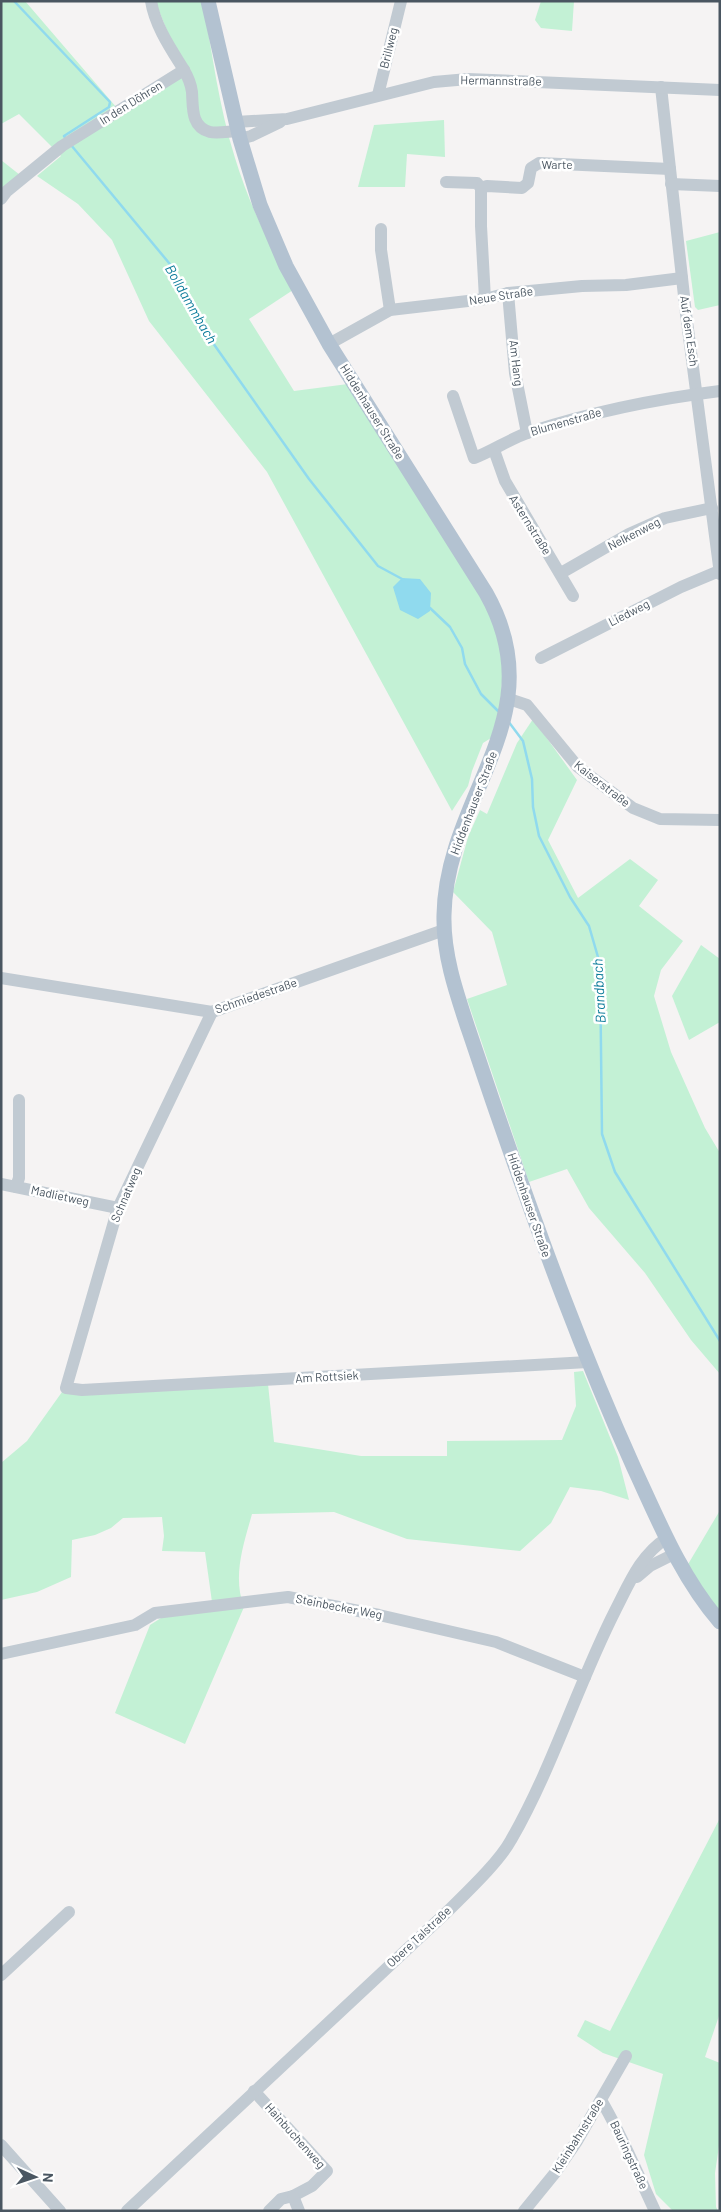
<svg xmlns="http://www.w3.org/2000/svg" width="721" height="2212" font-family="Barlow,sans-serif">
<rect width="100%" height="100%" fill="#f5f3f3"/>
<g fill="#c3f1d5">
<path d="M1 1H25L123 115 191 71 170 38 155 1H203C212 53 219 107 235 158 249 204 271 248 293 290L249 319 294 391 348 384 482 596 496 625 503 668 500 707 491 738 483 743 472 771 468 786 452 811 267 472 149 321 112 240 78 204 37 176 61 156 19 114 1 124Z"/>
<polygon points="541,1 574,1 572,31 541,28 535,20"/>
<polygon points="444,120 445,157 407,154 405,187 358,187 374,125"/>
<polygon points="1,160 20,175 1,198"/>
<polygon points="720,232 720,305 698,310 695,307 686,241"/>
<polygon points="533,719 577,780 548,840 578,898 630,859 658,880 639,906 683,941 661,970 654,996 671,1052 705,1128 720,1153 720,1374 691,1340 645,1273 589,1208 567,1169 529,1182 467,999 507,985 492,932 453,892 468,837 480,810 487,814 517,743"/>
<polygon points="701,945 720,959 720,1022 689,1040 672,996"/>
<path d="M583 1371 618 1457 629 1500 601 1491 570 1487 551 1523 520 1551 407 1539 334 1512 252 1514C244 1543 232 1576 244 1607L185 1744 115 1713 150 1625 161 1618 212 1602 205 1552 162 1551 164 1536 162 1517 123 1518 111 1528 95 1535 72 1540 71 1577 37 1592 1 1600V1463L27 1441 62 1392 268 1384 274 1442 361 1456H447V1441L562 1440 576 1406 574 1372Z"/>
<polygon points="719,1512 720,1512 720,1614 687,1566"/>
<polygon points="720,1818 720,2013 705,2057 720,2063 720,2139 715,2173 716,2207 718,2211 673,2211 656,2194 644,2155 663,2074 603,2053 577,2036 585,2020 610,2031"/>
</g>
<polygon fill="#90daee" points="402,578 420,579 431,593 430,611 418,619 400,610 393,587"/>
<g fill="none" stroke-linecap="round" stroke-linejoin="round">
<g stroke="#90daee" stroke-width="2.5">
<polyline points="14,1 110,102 109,107 64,136 66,139"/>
<polyline points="71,145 174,269 213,343 309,479 378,566 404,580"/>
<polyline points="430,608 450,627 462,648 465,664 481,694 498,711"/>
<polyline points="508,721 523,741 532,779 533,807 539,836 570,897 589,926 600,964 602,1134 615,1172 720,1341"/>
</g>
<g stroke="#c1cad2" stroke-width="12">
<path d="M151 1C155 26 171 49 184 70"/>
<polyline points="661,87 686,314 720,574"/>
<polyline points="378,95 401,1"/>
<polyline points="236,122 287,119 434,82 468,79 720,90"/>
<polyline points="240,139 251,136 280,122"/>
<polyline points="446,182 477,183 481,188"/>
<polyline points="671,184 720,186"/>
<path d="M1 199 7 191 62 146 184 70C188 77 191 84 192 92 193 108 191 127 210 132 218 134 230 131 238 131"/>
<polyline points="381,229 381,250 390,310"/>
<polyline points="508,293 515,373 527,433"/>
<polyline points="485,299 481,226 481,188 487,186 522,188 528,183 531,168 539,163 670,169"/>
<polyline points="329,344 390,310 485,299 508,293 582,286 626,285 682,278"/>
<path d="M453 396 474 458C493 451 511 438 530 432 592 412 655 399 720 391"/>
<polyline points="494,450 505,481 573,596"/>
<polyline points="561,573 629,534 665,518 712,508"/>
<polyline points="541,658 681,587 719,571"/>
<polyline points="509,699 527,705 578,767 633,808 660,819 720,820"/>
<polyline points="1,978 212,1012 444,930"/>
<polyline points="212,1012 118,1208 66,1388 82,1390 588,1362"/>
<polyline points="1,1184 118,1208"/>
<polyline points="16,1187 19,1178 19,1100"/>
<polyline points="637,1577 650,1566 674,1554"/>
<polyline points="1,1654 135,1625 155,1613 288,1597 379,1615 496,1642 585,1677"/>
<polyline points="1,1975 69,1912"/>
<polyline points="254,2091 327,2171 312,2186 293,2196 281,2199 269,2211"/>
<path d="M601 2100C622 2135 637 2173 655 2211"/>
<polyline points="1,2145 60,2211"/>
<polyline points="293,2196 299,2211"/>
<path d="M127 2211 448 1911C467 1892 499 1862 511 1840 553 1767 577 1686 615 1611 629 1584 640 1555 667 1538"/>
<polyline points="524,2211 555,2173 577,2141 626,2056"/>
</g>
<path stroke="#b3c2d1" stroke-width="15" d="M208 1 240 139 260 205 286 266 329 344 486 593C556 717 446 794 444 915 443 954 456 992 468 1028 479 1060 489 1091 500 1122 541 1240 583 1355 634 1468 659 1522 681 1577 720 1622"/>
</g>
<g text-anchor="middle" stroke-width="5" stroke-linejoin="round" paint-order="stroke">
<g font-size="12" fill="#4a5661" stroke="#fff">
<text transform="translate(389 48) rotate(-76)" y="4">Brillweg</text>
<text transform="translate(501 81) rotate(1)" y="4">Hermannstraße</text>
<text transform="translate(131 103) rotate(-32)" y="4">In den Döhren</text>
<text x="557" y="169">Warte</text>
<text transform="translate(501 296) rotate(-9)" y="4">Neue Straße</text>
<text transform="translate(689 331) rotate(82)" y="4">Auf dem Esch</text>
<text transform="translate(516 363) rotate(83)" y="4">Am Hang</text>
<text transform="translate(372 412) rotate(58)" y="4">Hiddenhauser Straße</text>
<text transform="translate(566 422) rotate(-16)" y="4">Blumenstraße</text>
<text transform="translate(530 525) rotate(58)" y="4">Asternstraße</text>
<text transform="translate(634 534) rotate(-27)" y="4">Nelkenweg</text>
<text transform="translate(629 613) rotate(-27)" y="4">Liedweg</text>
<text transform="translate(602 784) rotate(38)" y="4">Kaiserstraße</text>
<text transform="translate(474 803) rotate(-69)" y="4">Hiddenhauser Straße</text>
<text transform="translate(256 996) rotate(-19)" y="4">Schmiedestraße</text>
<text transform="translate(126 1195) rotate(-67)" y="4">Schnatweg</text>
<text transform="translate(60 1196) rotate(12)" y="4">Madlietweg</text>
<text transform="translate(529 1205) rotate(71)" y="4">Hiddenhauser Straße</text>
<text transform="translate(327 1377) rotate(-3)" y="4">Am Rottsiek</text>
<text transform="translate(339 1607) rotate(11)" y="4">Steinbecker Weg</text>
<text transform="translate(419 1937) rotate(-43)" y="4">Obere Talstraße</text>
<text transform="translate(295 2136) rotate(48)" y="4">Hainbuchenweg</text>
<text transform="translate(578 2136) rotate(-58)" y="4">Kleinbahnstraße</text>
<text transform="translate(629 2155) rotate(65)" y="4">Bauringstraße</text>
</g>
<g font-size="14" font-style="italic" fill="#0c7c9b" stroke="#fff">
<text transform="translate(191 304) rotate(60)" y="5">Bolldammbach</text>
<text transform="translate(599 991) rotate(-93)" y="5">Brandbach</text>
</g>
</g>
<rect width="721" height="2212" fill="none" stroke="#4a5661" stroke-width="5"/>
<g transform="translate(35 2177) rotate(93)" stroke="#ffffff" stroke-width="4" paint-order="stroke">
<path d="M0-4L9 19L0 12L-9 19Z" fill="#4a5661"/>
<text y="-8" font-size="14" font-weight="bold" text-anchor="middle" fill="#4a5661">N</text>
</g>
</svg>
